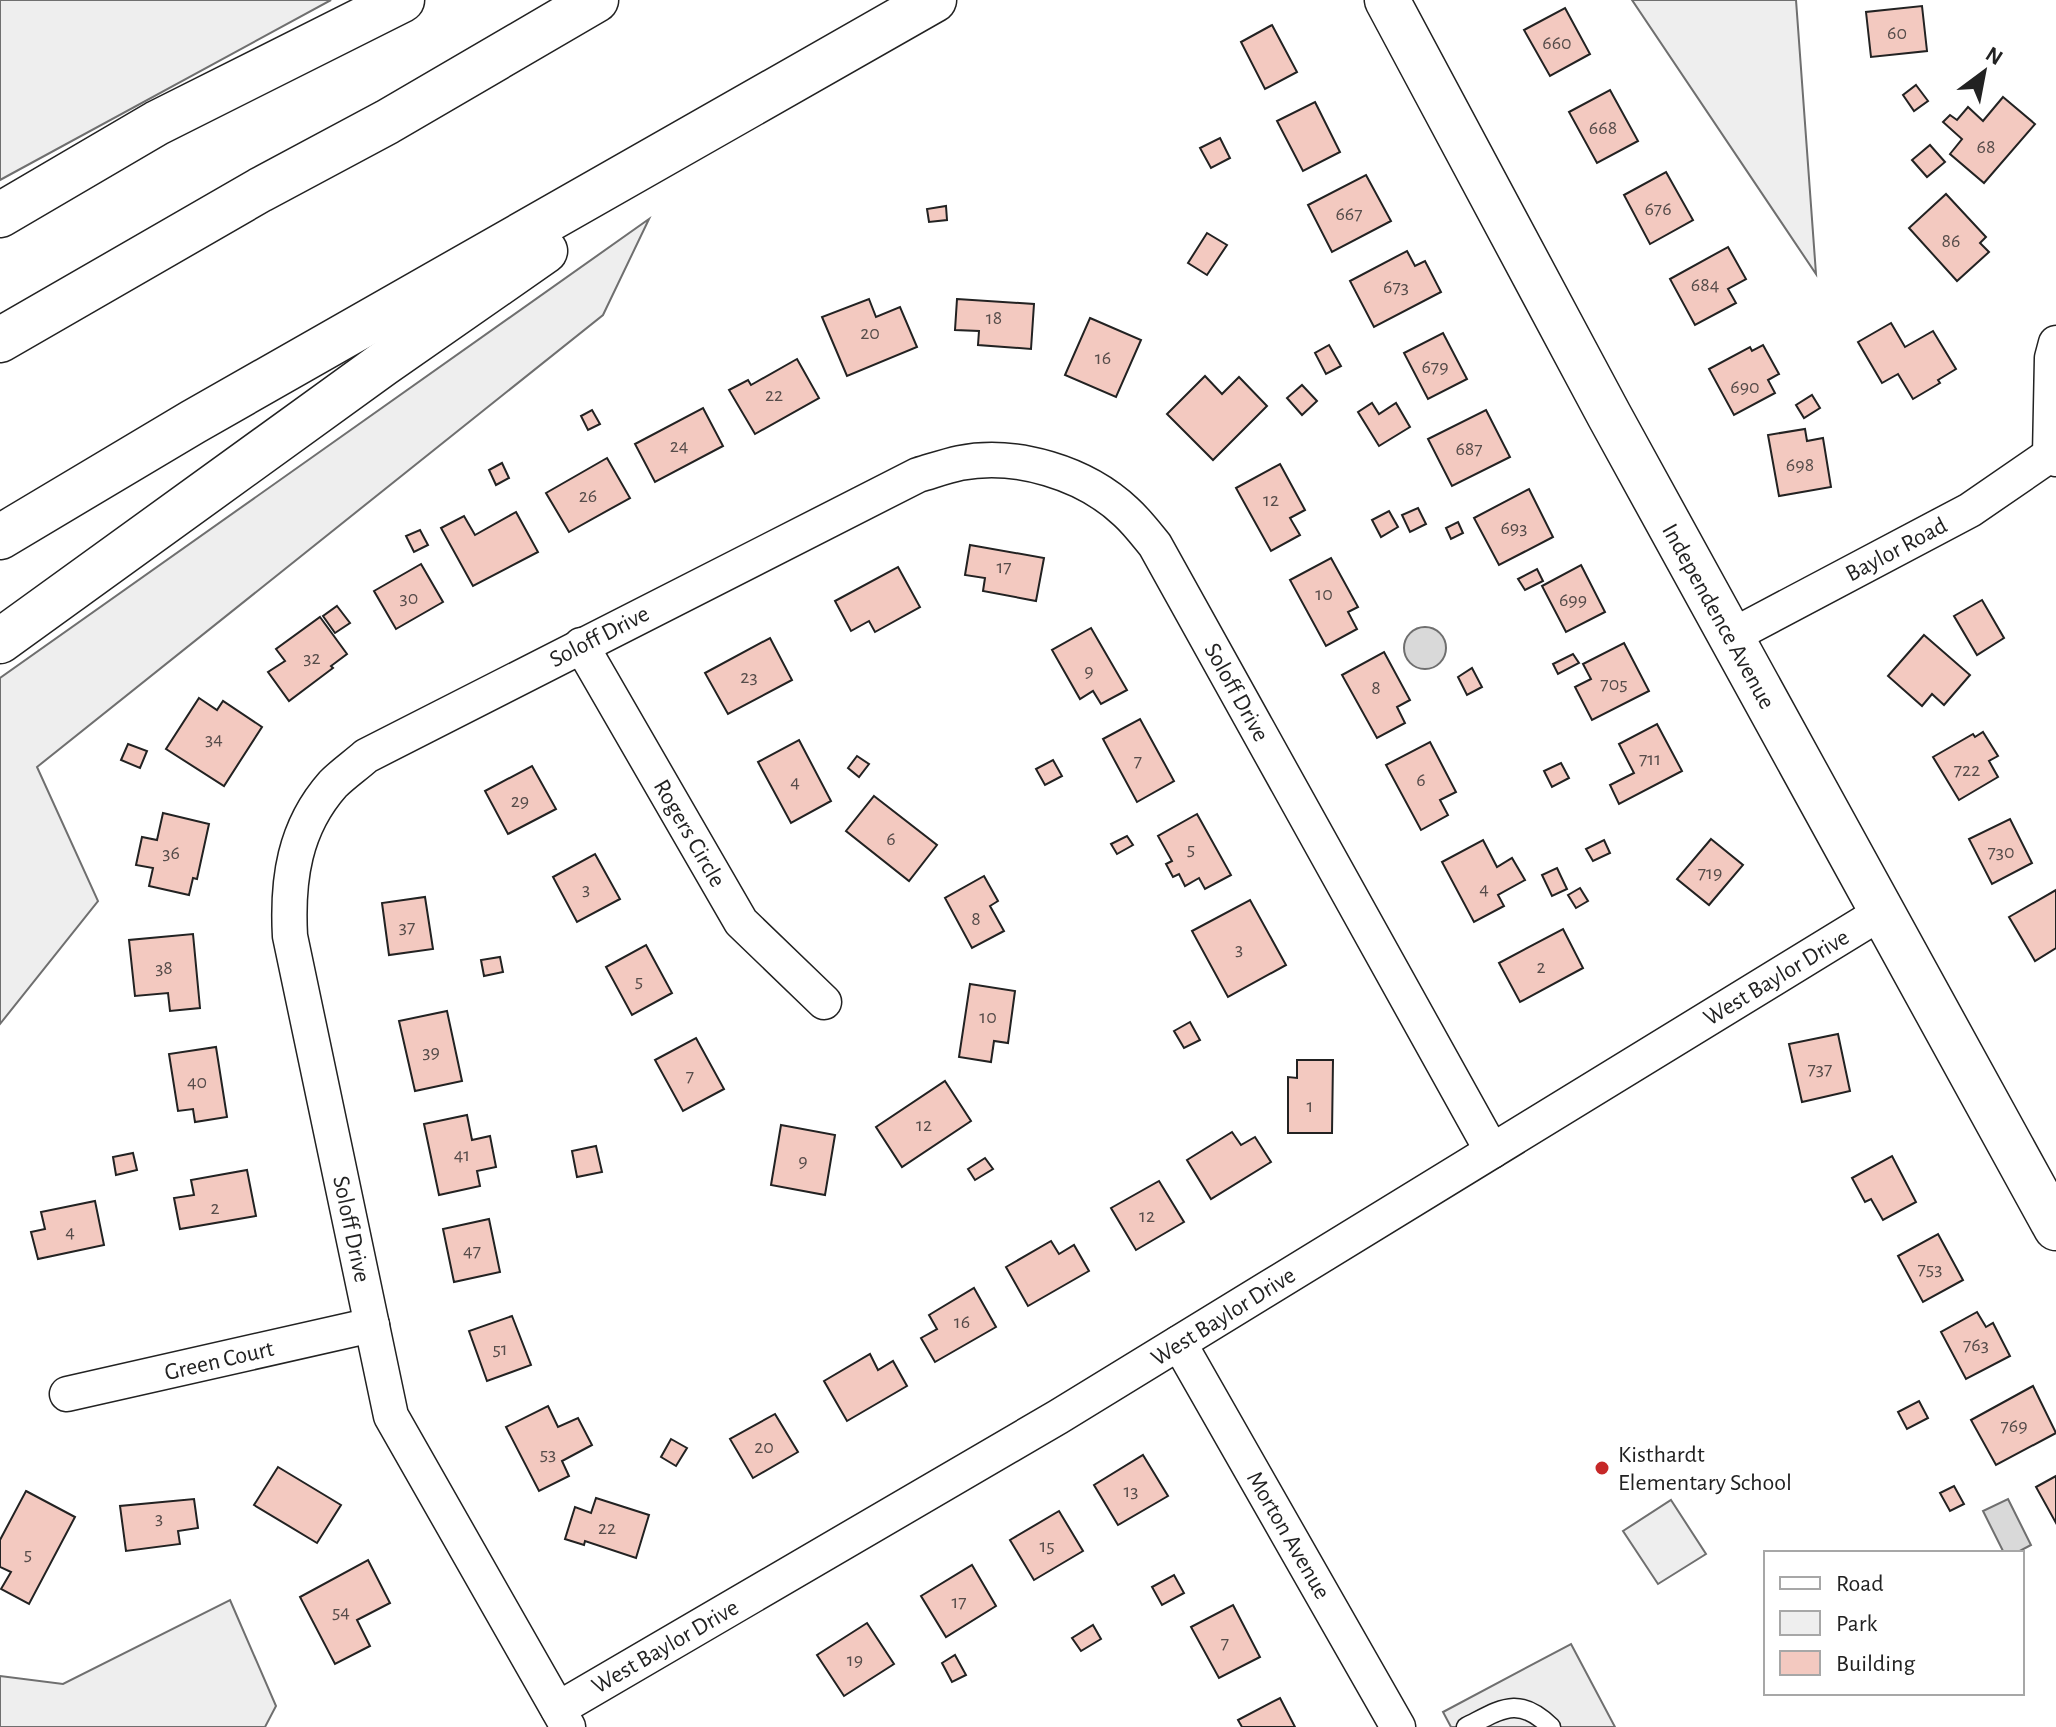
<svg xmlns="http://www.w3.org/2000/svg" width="2056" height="1727" font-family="'Alegreya Sans',sans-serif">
<rect width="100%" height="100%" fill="#fff"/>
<g fill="#eee" stroke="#6f6f6f" stroke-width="2">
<polygon points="0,0 331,0 0,180"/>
<polygon points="1632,0 1796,0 1816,274"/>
<polygon points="649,219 603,315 37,767 98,901 0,1024 0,678"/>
<polygon points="1671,1500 1706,1554 1658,1584 1623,1531"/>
<polygon points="230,1600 276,1706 265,1727 0,1727 0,1676 63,1684"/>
</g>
<polygon fill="#ededed" stroke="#6f6f6f" stroke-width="2" points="1571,1644 1615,1727 1451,1727 1443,1712"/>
<g fill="#d9d9d9" stroke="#6f6f6f" stroke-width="2">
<circle cx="1425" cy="648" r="21"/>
<polygon points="2008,1499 2031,1545 2016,1553 2004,1553 1983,1511"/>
</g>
<g fill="#f3c9c0" stroke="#222" stroke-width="2">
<polygon points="1922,6 1927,51 1871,57 1866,12"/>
<polygon points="1565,8 1590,54 1550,76 1524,30"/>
<polygon points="1272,25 1297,72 1265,89 1241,42"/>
<polygon points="1916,85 1928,101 1914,111 1903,95"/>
<polygon points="1610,90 1638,141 1597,163 1569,112"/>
<polygon points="2003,97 2035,124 1984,183 1950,154 1962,139 1943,122 1950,115 1957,120 1968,107 1983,121"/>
<polygon points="1315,102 1340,152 1303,171 1277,121"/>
<polygon points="1220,138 1230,158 1211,168 1200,148"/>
<polygon points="1930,145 1945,162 1927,177 1912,160"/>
<polygon points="1666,172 1693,220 1650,244 1624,195"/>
<polygon points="1366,175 1391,221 1332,252 1308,205"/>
<polygon points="1946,194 1986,237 1980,243 1989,252 1957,281 1909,228"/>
<polygon points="946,206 947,220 929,222 927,209"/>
<polygon points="1207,233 1227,245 1207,275 1188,263"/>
<polygon points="1728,247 1746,279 1728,289 1736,303 1695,325 1670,279"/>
<polygon points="1407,251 1415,266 1425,261 1441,292 1374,327 1350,281"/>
<polygon points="869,299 876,317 900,307 917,347 847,376 822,317"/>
<polygon points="957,299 1034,304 1031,349 978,345 979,331 955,330"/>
<polygon points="1090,318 1141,340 1116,397 1065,375"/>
<polygon points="1891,323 1905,347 1933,331 1956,369 1938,380 1940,383 1913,399 1898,374 1882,383 1858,342"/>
<polygon points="1443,333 1467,379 1428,399 1404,353"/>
<polygon points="1329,345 1341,366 1326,374 1315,353"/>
<polygon points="1763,345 1779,374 1768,380 1775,393 1734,415 1709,369 1750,347 1752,351"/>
<polygon points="797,359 819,398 755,434 729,390 748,380 751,385"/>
<polygon points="1205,376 1222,394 1239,377 1267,406 1213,460 1167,414"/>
<polygon points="1302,385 1317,401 1302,415 1287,398"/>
<polygon points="1812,395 1820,408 1804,418 1796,405"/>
<polygon points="1372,403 1379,414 1396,403 1410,427 1379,446 1358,412"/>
<polygon points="703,408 723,446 655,482 635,444"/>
<polygon points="592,410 600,424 588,430 581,416"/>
<polygon points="1486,410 1510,457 1452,486 1428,439"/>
<polygon points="1805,429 1807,441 1823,438 1831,487 1779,496 1768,435"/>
<polygon points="607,458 630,498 569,532 546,493"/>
<polygon points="502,463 509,478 496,485 489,470"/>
<polygon points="1280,464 1305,510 1290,518 1300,535 1271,551 1236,488"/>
<polygon points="1529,489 1553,537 1499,565 1474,518"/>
<polygon points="1418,508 1426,524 1410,532 1402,515"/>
<polygon points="1389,511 1398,527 1381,537 1372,520"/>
<polygon points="516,512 538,552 473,586 441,528 464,516 475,535"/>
<polygon points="1458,522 1463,533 1451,539 1446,528"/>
<polygon points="420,530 428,545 414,552 406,536"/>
<polygon points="970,545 1044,558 1036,601 983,591 985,578 965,575"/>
<polygon points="1331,558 1358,607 1348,612 1357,629 1326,646 1290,580"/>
<polygon points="421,564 443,602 396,629 374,591"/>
<polygon points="1581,565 1605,612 1566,632 1542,586"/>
<polygon points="898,567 920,607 875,632 869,621 851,631 835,601"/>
<polygon points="1537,569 1543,581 1525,590 1518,579"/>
<polygon points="1982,600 2004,638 1977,655 1954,616"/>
<polygon points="337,606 350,623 335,633 323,616"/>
<polygon points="320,617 347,654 331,666 333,668 289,701 268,672 285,661 276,649"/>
<polygon points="1091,628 1127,690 1101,704 1093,691 1080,699 1052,650"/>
<polygon points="1924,635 1970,675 1944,705 1932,694 1922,706 1888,676"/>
<polygon points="770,638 792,680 728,714 705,673"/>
<polygon points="1624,643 1649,691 1592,720 1575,687 1591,679 1583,664"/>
<polygon points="1384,652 1410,700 1397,707 1405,723 1377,738 1342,675"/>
<polygon points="1573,654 1579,663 1558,674 1553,664"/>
<polygon points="1472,668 1482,687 1467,695 1458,677"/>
<polygon points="199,698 217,710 223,701 262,727 224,786 166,749"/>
<polygon points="1140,719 1174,781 1137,802 1103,739"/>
<polygon points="1657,724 1682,771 1619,804 1610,785 1634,773 1619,744"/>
<polygon points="1983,732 1998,756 1989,761 1998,777 1959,800 1933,757 1973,734 1975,737"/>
<polygon points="799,740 831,801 791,823 758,762"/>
<polygon points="1430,742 1456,792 1440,800 1448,815 1421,830 1386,765"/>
<polygon points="128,744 147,751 140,768 121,760"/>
<polygon points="857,756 869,764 859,777 848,768"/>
<polygon points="1053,760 1062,776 1045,785 1036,769"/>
<polygon points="1561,763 1569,778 1552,787 1544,771"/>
<polygon points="532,766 556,809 508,834 485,791"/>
<polygon points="874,796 937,845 909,881 846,831"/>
<polygon points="163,813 209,824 197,879 193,878 189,895 149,886 153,868 136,865 142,837 157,840"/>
<polygon points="1197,814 1231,875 1205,889 1199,878 1185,886 1179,874 1173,877 1166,864 1172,861 1158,836"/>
<polygon points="2010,819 2032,863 1992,884 1969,839"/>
<polygon points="1127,836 1133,845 1117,854 1111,844"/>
<polygon points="1711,839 1743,865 1709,905 1677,879"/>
<polygon points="1483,840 1497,867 1512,858 1525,880 1498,895 1504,906 1474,922 1442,862"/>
<polygon points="1604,840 1610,853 1593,861 1586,849"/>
<polygon points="595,854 620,899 577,922 553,877"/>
<polygon points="1557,868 1567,889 1552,896 1542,875"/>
<polygon points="984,876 998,901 990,906 1004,931 972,948 945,898"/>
<polygon points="1580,888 1588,901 1576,908 1568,895"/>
<polygon points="2056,890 2056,948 2035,961 2009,917"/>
<polygon points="425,897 433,949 389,955 382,903"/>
<polygon points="1250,900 1286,965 1228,997 1192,931"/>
<polygon points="1563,929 1583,968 1520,1002 1499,963"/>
<polygon points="193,934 200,1008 170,1011 168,993 135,996 129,940"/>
<polygon points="646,945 672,993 632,1015 606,967"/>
<polygon points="500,957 503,972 484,976 481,960"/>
<polygon points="970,984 1015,991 1008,1043 994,1041 991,1062 959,1057"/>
<polygon points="447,1011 462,1081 415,1091 399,1021"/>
<polygon points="1190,1022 1200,1040 1184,1048 1174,1031"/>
<polygon points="1838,1034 1850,1091 1802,1102 1789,1044"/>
<polygon points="696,1038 724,1089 683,1111 655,1060"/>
<polygon points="216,1047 227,1117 195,1122 193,1109 178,1111 169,1054"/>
<polygon points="1297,1060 1333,1060 1332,1133 1288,1133 1288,1077 1297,1078"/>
<polygon points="945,1081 971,1121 902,1167 876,1127"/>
<polygon points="467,1115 472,1140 490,1136 496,1167 477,1171 480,1186 439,1195 424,1124"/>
<polygon points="781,1125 835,1135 825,1195 771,1185"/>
<polygon points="1232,1132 1241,1145 1255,1137 1271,1162 1211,1199 1187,1160"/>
<polygon points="596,1146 602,1172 577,1177 572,1151"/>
<polygon points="133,1153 137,1170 116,1175 113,1157"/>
<polygon points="1892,1156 1916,1202 1883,1220 1871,1199 1865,1202 1852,1178"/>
<polygon points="985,1158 993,1169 975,1180 968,1169"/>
<polygon points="247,1170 256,1216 180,1229 174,1198 194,1195 191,1180"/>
<polygon points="1159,1181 1184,1222 1136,1250 1111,1208"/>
<polygon points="95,1201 104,1245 38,1259 31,1232 45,1229 41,1212"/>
<polygon points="489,1219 500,1272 454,1282 443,1229"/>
<polygon points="1938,1234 1963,1280 1923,1302 1898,1256"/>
<polygon points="1051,1241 1059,1254 1074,1245 1089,1271 1028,1306 1006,1267"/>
<polygon points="974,1288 996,1327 935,1362 921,1338 937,1329 929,1315"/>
<polygon points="1977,1312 1986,1327 1993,1323 2010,1356 1966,1379 1941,1332"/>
<polygon points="512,1316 531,1365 487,1381 469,1331"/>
<polygon points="870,1354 878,1370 893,1361 907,1386 847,1421 824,1381"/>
<polygon points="2033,1386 2056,1433 1996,1465 1971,1420"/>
<polygon points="1919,1401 1928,1418 1907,1429 1898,1412"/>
<polygon points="548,1406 558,1427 578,1418 592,1445 562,1461 569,1476 539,1491 506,1427"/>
<polygon points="775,1414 798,1452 753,1478 730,1439"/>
<polygon points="671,1439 687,1448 676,1466 661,1457"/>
<polygon points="1143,1455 1168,1496 1118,1525 1094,1485"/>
<polygon points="278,1467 341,1505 317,1543 254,1505"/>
<polygon points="2056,1476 2056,1523 2036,1487"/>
<polygon points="1954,1486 1964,1504 1950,1511 1940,1493"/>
<polygon points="26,1491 75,1517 29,1604 1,1589 11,1572 0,1567 0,1540"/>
<polygon points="596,1498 649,1515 636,1558 585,1541 584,1545 565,1539 575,1507 591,1513"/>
<polygon points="194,1499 198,1528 178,1531 180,1544 126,1551 120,1506"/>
<polygon points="1059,1511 1083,1551 1034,1580 1010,1540"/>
<polygon points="368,1560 390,1603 357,1620 370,1646 335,1664 300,1597"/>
<polygon points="972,1565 996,1606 946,1637 921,1596"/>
<polygon points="1174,1575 1184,1593 1162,1605 1152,1587"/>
<polygon points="1233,1605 1260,1657 1219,1678 1191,1627"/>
<polygon points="867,1623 894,1664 844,1696 817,1655"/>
<polygon points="1093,1625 1101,1639 1081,1651 1072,1638"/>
<polygon points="955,1655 966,1675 952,1682 942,1663"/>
<polygon points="1280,1698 1295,1727 1242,1727 1238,1720"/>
</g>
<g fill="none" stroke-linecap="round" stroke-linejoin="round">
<g stroke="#222" stroke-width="21">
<path id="lane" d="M1466 1727C1502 1709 1518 1695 1551 1727"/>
</g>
<g stroke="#222" stroke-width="37">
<g id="street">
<polyline points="2050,455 2052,358 2056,343"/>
<polyline points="1730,637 1970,510 2050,455 2056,459"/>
<polyline points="581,645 741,922 824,1002"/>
<polyline points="1179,1343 1398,1727"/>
<polyline points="67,1394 372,1325"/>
<polyline points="558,1709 1058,1417 1882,912"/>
<path d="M568 1727 391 1416 290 936C287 880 294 828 333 784 343 774 356 765 366 756L918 475C932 471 946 466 960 463 1016 452 1085 473 1126 512 1137 522 1146 534 1155 545L1492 1151"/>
</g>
</g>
<g stroke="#222" stroke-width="47">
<polyline id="secondary" points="1387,0 1609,415 2056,1228"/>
</g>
<g stroke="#222" stroke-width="47">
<g id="highway">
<polyline points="0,215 157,123 402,0"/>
<polyline points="0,340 260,190 387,122 596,0"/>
<polyline points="0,537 193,422 934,0"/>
<polyline points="0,641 383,364 545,251"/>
</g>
</g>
<use href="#lane" stroke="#fff" stroke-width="18"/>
<use href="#street" stroke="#fff" stroke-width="34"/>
<use href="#secondary" stroke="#fff" stroke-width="44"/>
<use href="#highway" stroke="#fff" stroke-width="44"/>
</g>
<circle fill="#c62828" stroke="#fff" stroke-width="3" cx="1602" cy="1468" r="8"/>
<g text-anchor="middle" stroke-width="6" stroke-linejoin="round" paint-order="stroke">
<g font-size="20" fill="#564c4a">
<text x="1897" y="39">60</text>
<text x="1557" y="49">660</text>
<text x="1603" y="134">668</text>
<text x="1986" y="153">68</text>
<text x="1658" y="215">676</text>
<text x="1349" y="220">667</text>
<text x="1951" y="247">86</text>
<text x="1705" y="291">684</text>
<text x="1396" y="293">673</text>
<text x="994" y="324">18</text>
<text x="870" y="339">20</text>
<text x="1103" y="364">16</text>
<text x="1435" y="373">679</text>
<text x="1745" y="393">690</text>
<text x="774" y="401">22</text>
<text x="679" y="452">24</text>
<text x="1469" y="455">687</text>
<text x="1800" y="471">698</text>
<text x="588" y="502">26</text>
<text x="1271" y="506">12</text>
<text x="1514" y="534">693</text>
<text x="1004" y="573">17</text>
<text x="1324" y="600">10</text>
<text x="409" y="604">30</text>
<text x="1573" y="606">699</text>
<text x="312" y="664">32</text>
<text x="1089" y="677">9</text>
<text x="749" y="683">23</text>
<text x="1614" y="690">705</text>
<text x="1376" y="694">8</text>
<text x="214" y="745">34</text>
<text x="1650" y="765">711</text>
<text x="1138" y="767">7</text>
<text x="1967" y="776">722</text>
<text x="1421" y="786">6</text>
<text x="795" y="788">4</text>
<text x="520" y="807">29</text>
<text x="891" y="845">6</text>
<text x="1191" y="855">5</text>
<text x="2001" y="858">730</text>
<text x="171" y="859">36</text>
<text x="1710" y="879">719</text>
<text x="586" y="895">3</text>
<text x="1484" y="895">4</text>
<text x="976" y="925">8</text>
<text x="407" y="933">37</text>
<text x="1239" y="955">3</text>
<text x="1541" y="973">2</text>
<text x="164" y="974">38</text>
<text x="639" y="987">5</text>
<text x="988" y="1023">10</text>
<text x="431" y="1058">39</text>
<text x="1820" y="1075">737</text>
<text x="690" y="1082">7</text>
<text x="197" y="1088">40</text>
<text x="1310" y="1112">1</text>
<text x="924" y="1131">12</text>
<text x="462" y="1161">41</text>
<text x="803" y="1167">9</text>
<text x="215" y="1214">2</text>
<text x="1147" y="1222">12</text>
<text x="70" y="1238">4</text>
<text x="472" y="1257">47</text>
<text x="1930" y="1275">753</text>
<text x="962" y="1328">16</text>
<text x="1976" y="1351">763</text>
<text x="500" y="1355">51</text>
<text x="2014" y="1432">769</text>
<text x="764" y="1453">20</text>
<text x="548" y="1460">53</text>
<text x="1131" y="1497">13</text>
<text x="159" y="1524">3</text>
<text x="607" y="1534">22</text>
<text x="1047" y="1552">15</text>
<text x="28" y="1560">5</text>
<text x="959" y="1608">17</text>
<text x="341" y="1618">54</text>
<text x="1225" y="1649">7</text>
<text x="855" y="1666">19</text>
</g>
<g font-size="24" fill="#222" stroke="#fff">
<text transform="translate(1896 549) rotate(-28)" y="8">Baylor Road</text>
<text transform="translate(1719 616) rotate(61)" y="8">Independence Avenue</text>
<text transform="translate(599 636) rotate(-27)" y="8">Soloff Drive</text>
<text transform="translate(1237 692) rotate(61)" y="8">Soloff Drive</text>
<text transform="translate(690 833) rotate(60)" y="8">Rogers Circle</text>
<text transform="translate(1776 977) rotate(-31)" y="8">West Baylor Drive</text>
<text transform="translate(352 1229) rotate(78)" y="8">Soloff Drive</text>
<text transform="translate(1223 1316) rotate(-32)" y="8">West Baylor Drive</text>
<text transform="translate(219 1360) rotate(-13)" y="8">Green Court</text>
<text transform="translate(1289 1535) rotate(60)" y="8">Morton Avenue</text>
<text transform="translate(665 1646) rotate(-30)" y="8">West Baylor Drive</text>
</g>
<g font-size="24" fill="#222" stroke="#fff" text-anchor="start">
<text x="1618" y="1462">Kisthardt<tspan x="1618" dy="28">Elementary School</tspan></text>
</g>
</g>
<rect x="1764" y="1551" width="260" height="144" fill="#ffffff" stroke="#a7a7a7" stroke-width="2"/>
<rect x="1780" y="1577" width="40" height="12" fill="#ffffff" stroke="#a7a7a7" stroke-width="2"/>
<text x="1836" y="1591" font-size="24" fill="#222222">Road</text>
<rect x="1780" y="1611" width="40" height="24" fill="#eeeeee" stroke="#a7a7a7" stroke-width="2"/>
<text x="1836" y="1631" font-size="24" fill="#222222">Park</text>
<rect x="1780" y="1651" width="40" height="24" fill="#f3c9c0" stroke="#a7a7a7" stroke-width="2"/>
<text x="1836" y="1671" font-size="24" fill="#222222">Building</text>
<g transform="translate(1984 72) rotate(32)" stroke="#ffffff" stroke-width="6" paint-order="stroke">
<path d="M0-6L14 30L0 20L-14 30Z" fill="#222222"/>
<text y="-12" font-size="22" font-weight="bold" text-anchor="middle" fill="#222222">N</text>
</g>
</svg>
